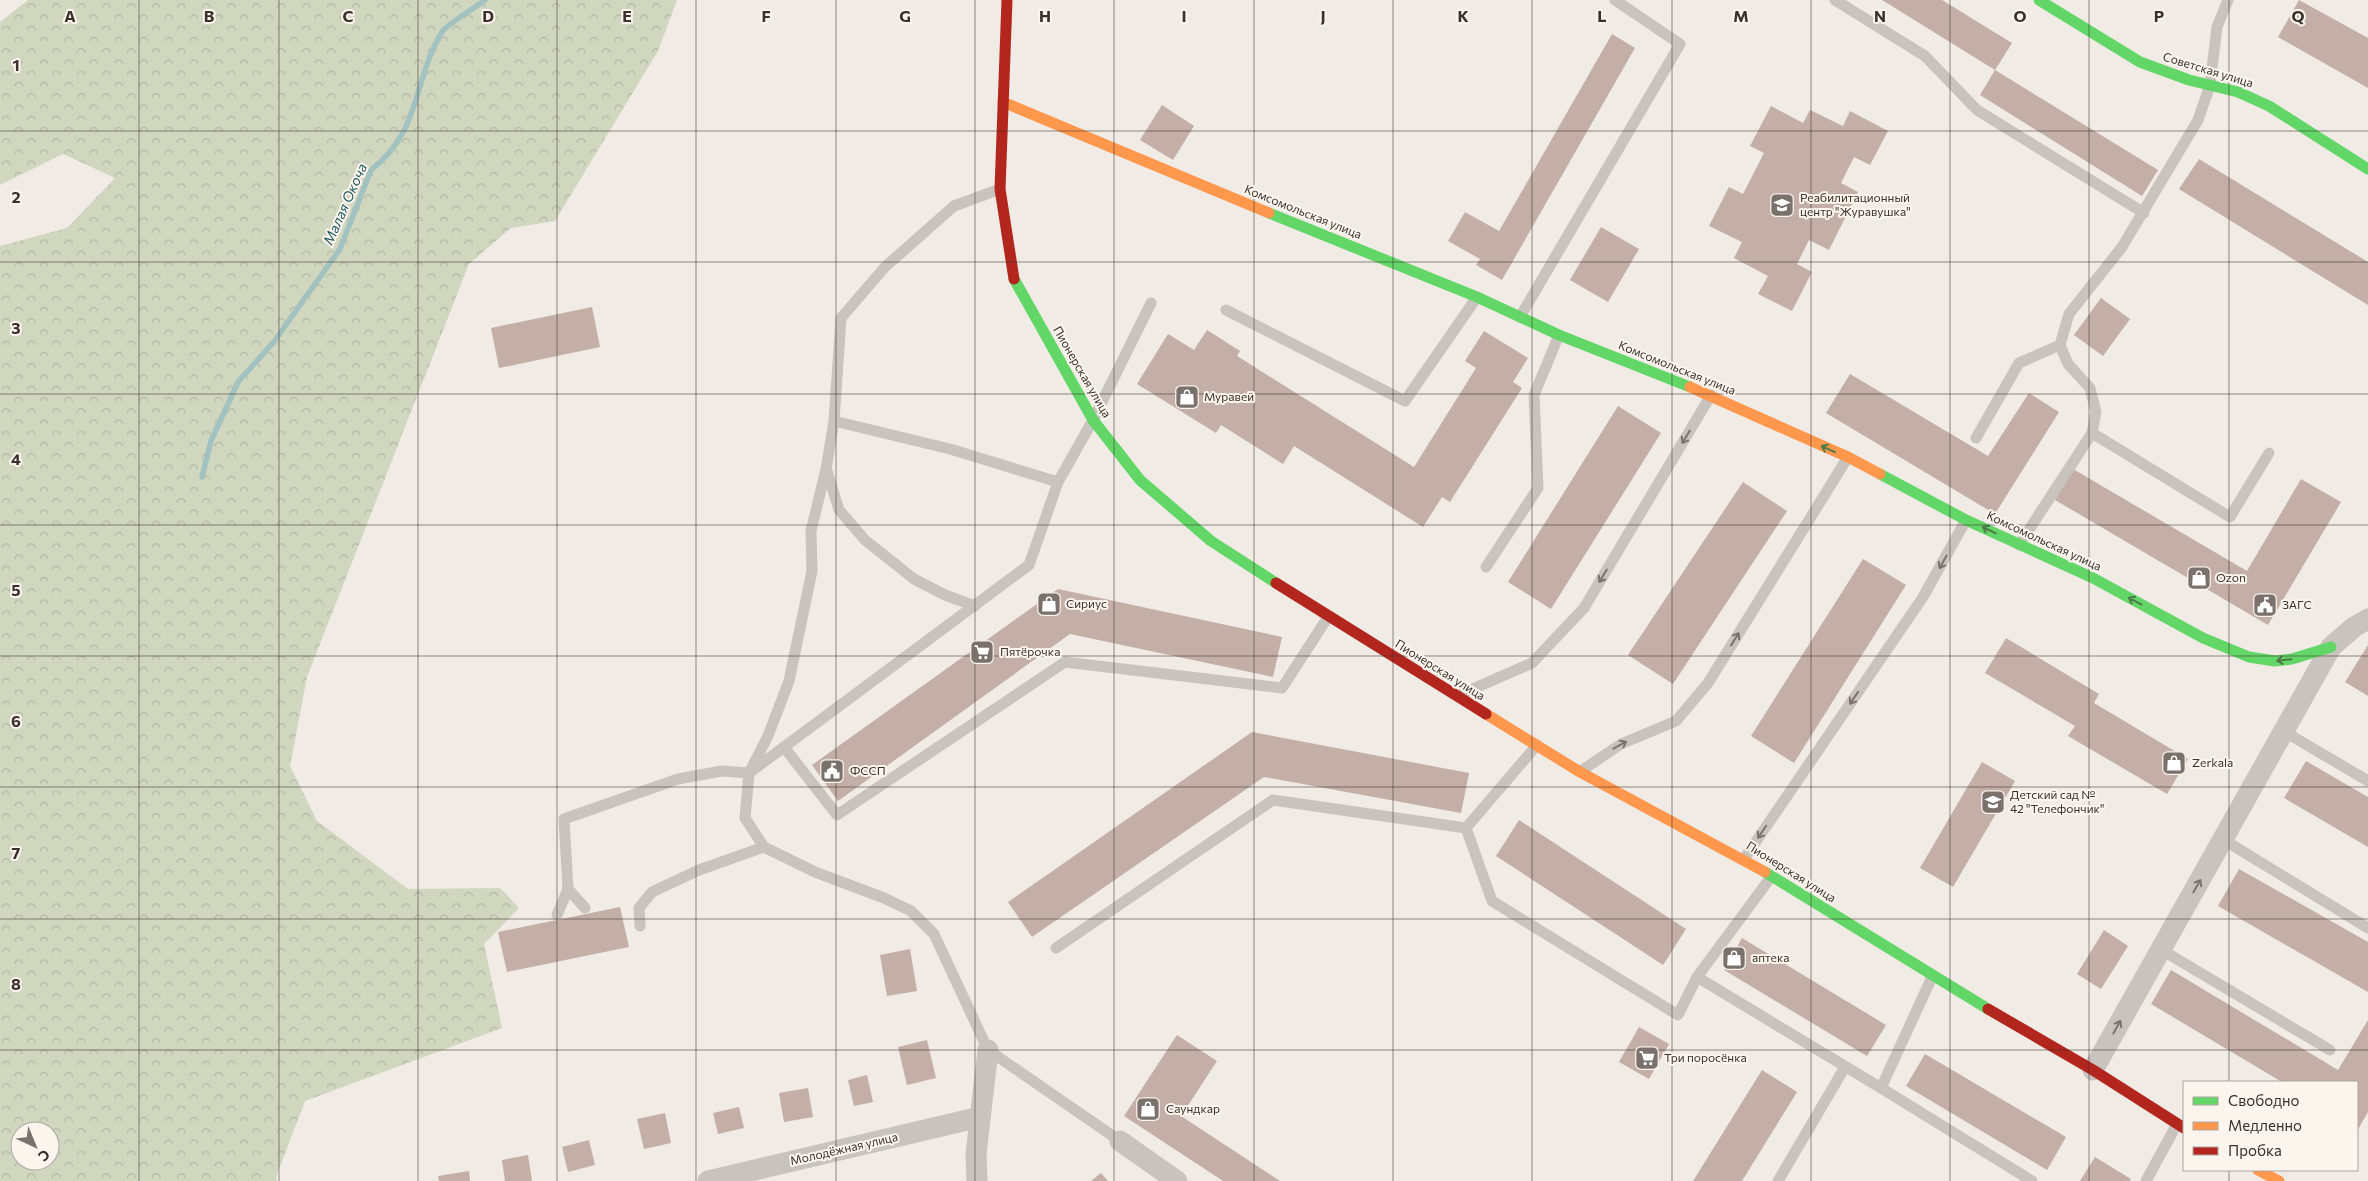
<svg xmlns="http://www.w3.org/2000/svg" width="2368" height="1181" font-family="Commissioner,sans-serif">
<defs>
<pattern id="forest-crowns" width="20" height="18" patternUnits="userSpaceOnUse" patternTransform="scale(1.25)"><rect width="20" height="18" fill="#d1d6bf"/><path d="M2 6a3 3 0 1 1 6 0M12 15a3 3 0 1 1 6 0" fill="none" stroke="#b4b8a4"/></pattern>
</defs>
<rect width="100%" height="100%" fill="#f0ebe5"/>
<path fill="url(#forest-crowns)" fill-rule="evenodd" d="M28 0H677L658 51 555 221 511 228 469 264 307 677 290 766 317 821 408 889 500 888 519 908 484 944 502 1028 305 1101 276 1177 277 1181H0V246L67 228 115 178 63 154 0 185V22ZM20 1131H50V1161H20Z"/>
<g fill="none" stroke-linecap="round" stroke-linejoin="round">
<path stroke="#a1c2c1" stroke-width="5.5" d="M202 477 211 441 238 382 273 343 340 249 371 170C422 130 412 82 442 32 445 26 476 7 485 0"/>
</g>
<g fill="#c3afa7">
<polygon points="1882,0 1942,0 2012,43 1995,70"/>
<polygon points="2299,0 2368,38 2368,88 2278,37"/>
<polygon points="1612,34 1635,48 1502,280 1476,265 1480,259 1448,241 1465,212 1499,231"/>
<polygon points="1995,70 2158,170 2142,196 1980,95"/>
<polygon points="1162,105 1194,126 1173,160 1140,140"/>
<polygon points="1771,106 1803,123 1810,110 1843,126 1850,111 1888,131 1870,165 1854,157 1841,183 1858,192 1829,250 1809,240 1797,264 1812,272 1792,311 1758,294 1768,276 1734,258 1742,242 1709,226 1729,187 1743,194 1764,153 1750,146"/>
<polygon points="2199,159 2368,262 2368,305 2179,189"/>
<polygon points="1601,227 1639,249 1608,302 1570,280"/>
<polygon points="2101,298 2130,319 2103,356 2074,335"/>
<polygon points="592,307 600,347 499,368 491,328"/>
<polygon points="1207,330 1240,351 1237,356 1414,467 1476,368 1465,361 1484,331 1528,358 1513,382 1522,388 1450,502 1442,497 1423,527 1294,446 1283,464 1221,425 1216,433 1137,384 1168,334 1194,350"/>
<polygon points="1850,374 1988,456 2029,393 2059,412 1995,514 1826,413"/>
<polygon points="1618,406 1661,433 1551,609 1508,582"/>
<polygon points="2073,469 2247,571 2301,479 2341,502 2268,625 2055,500"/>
<polygon points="1743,482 1787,511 1673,684 1628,655"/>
<polygon points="1863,559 1906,585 1794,763 1751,736"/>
<polygon points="1058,589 1282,637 1273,677 1070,634 838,801 812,765"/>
<polygon points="2006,638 2099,694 2094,703 2188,759 2167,794 2068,736 2075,726 1985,673"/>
<polygon points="2368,645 2368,696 2345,682"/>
<polygon points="1252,732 1469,773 1461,813 1264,777 1032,937 1008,902"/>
<polygon points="2306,761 2368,797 2368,847 2284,798"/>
<polygon points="1982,762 2015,781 1953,887 1920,868"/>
<polygon points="1519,820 1686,929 1663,965 1496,856"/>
<polygon points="2239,869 2368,942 2368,992 2218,906"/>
<polygon points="620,907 629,947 507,972 498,932"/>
<polygon points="2104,930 2128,946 2101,989 2077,974"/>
<polygon points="1742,938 1886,1025 1867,1056 1724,970"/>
<polygon points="910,949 917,991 887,996 880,955"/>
<polygon points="2171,970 2338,1070 2368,1020 2368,1112 2357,1131 2357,1082 2282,1082 2151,1004"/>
<polygon points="1639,1027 1669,1044 1649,1079 1619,1062"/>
<polygon points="1177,1035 1217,1061 1181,1116 1280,1181 1223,1181 1124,1116"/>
<polygon points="927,1040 936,1078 907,1085 898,1047"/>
<polygon points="1925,1054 2066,1137 2047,1170 1906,1086"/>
<polygon points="1762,1070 1797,1092 1742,1181 1693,1181"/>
<polygon points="867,1075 873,1102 854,1106 848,1080"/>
<polygon points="808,1088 813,1117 784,1122 779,1093"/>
<polygon points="739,1107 744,1128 718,1134 713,1113"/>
<polygon points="665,1113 671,1143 644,1149 637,1119"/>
<polygon points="589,1140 595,1165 568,1172 562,1147"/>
<polygon points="528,1155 532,1181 505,1181 502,1160"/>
<polygon points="2095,1157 2131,1179 2130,1181 2080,1181"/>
<polygon points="469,1171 470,1181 439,1181 438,1176"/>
<polygon points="1101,1173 1108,1181 1091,1181"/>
</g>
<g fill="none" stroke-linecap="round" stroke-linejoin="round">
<g stroke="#c9c3be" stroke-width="11">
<polyline points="1835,0 1925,56 1977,110 2144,213"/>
<polyline points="1226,310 1405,401 1477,297"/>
<polyline points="1520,317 1680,44 1615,0"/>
<polyline points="834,421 950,449 1058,482"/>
<polyline points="2092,433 2230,517 2269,453"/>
<polyline points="1976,438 2019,363 2060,345"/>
<polyline points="827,471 839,510 865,540 914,579 945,595 975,606"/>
<polyline points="2019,545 2092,433 2096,412 2090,388 2068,364 2060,345 2069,314 2122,247 2198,120 2210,85 2217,27 2228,0"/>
<polyline points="1486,567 1538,488 1534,395 1559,335"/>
<polyline points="1459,695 1532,663 1584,608 1711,395"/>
<polyline points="2285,732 2368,781"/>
<polyline points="784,747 837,815 1065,662 1282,688 1328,617"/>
<polyline points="1581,771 1621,744 1676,721 1708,683 1848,457"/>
<polyline points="1466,828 1492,901 1678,1015 1697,977 1771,877"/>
<polyline points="2224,840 2368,928"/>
<polyline points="1744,859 1923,597 1966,520"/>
<polyline points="585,908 568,889 564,819 678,779 722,771 749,773 768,736 789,681 812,571 811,531 826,469 834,421 841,318 885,267 954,206 1000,189"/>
<polyline points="557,915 568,889"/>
<polyline points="640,926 639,908 652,892 699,870 764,847"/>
<polyline points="1056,948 1273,800 1466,828 1537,745"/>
<polyline points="2160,949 2330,1050"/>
<polyline points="1697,977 1881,1088 1932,977"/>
<polyline points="1881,1088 2032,1181"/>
<polyline points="1120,1141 988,1050 934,934 911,911 884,898 815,872 764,847 745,818 749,773 1029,565 1058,482 1093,420 1151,303"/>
<polyline points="1778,1181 1845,1067"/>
<polyline points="2146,1181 2177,1124"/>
</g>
<g stroke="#c9c3be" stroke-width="21">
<polyline points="2093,1070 2331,647 2354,627 2368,619"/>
<polyline points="1120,1141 1177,1181"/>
<polyline points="708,1181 980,1117"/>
<polyline points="977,1181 976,1154 988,1050"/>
</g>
<g stroke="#63d668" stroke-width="11">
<polyline points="2039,0 2140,62 2189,80 2238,92 2269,106 2368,169"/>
<polyline points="1269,213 1477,297 1559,335 1690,387"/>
<polyline points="1014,279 1093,420 1140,480 1211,541 1276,583"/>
<polyline points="1880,474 1966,520 2093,578 2203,638 2249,657 2275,661 2292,659 2331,647"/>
<polyline points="1765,872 1988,1009"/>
</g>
<g stroke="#ff974d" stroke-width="11">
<polyline points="1003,102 1269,213"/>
<polyline points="1690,387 1848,457 1880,474"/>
<polyline points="1486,714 1580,772 1765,872"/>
<polyline points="2258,1170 2279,1181"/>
</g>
<g stroke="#b3261e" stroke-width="11">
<polyline points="1007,0 1000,189 1014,279"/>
<polyline points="1276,583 1486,714"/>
<polyline points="1988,1009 2093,1070 2184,1128"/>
</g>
</g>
<defs><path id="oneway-shaft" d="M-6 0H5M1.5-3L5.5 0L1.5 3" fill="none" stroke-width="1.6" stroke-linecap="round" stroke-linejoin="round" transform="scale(1.25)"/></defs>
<g stroke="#7b726d">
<use href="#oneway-shaft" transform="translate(1686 437) rotate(121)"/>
<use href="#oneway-shaft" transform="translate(1943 562) rotate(119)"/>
<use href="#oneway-shaft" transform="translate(1603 576) rotate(121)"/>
<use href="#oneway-shaft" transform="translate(1735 639) rotate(-58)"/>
<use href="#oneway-shaft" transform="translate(1854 698) rotate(124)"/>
<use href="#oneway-shaft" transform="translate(1620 745) rotate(-29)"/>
<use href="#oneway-shaft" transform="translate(1762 832) rotate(124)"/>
<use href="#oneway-shaft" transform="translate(2197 886) rotate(-60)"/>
<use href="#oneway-shaft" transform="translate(2117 1027) rotate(-61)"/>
</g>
<g stroke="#4d7b46">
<use href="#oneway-shaft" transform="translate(1828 449) rotate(-155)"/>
<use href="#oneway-shaft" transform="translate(1989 530) rotate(-154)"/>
<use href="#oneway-shaft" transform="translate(2135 601) rotate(-152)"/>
<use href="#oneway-shaft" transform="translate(2284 660) rotate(174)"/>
</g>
<path fill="none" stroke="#3b302b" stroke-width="1" stroke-opacity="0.55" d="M139 0V1181M279 0V1181M418 0V1181M557 0V1181M696 0V1181M836 0V1181M975 0V1181M1114 0V1181M1254 0V1181M1393 0V1181M1532 0V1181M1672 0V1181M1811 0V1181M1950 0V1181M2089 0V1181M2229 0V1082M0 131H2368M0 262H2368M0 394H2368M0 525H2368M0 656H2368M0 787H2368M0 919H2368M0 1050H2368M2229 1170V1181"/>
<defs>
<g id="school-square" transform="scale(1.25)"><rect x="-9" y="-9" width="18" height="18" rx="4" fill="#7a716c" stroke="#fbf5ee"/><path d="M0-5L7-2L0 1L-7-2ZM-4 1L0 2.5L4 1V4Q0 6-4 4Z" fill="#fff"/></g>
<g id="shop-square" transform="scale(1.25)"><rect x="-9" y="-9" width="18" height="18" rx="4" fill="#7a716c" stroke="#fbf5ee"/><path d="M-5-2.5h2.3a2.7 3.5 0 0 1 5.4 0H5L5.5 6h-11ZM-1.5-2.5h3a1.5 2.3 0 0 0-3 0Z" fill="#fff"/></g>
<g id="civic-square" transform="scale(1.25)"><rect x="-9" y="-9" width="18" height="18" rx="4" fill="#7a716c" stroke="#fbf5ee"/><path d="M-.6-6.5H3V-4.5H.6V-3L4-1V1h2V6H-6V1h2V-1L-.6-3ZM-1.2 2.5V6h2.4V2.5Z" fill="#fff"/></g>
<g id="supermarket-square" transform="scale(1.25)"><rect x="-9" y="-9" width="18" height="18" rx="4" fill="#7a716c" stroke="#fbf5ee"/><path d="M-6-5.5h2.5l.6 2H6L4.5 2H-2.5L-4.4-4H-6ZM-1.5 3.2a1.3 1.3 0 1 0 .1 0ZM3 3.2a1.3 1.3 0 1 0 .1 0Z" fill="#fff"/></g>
</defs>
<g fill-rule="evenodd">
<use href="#school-square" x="1782" y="205"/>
<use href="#shop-square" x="1187" y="397"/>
<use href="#shop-square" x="2199" y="578"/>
<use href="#shop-square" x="1049" y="604"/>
<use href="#civic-square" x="2265" y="605"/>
<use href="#supermarket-square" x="982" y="652"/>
<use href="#shop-square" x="2174" y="763"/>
<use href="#civic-square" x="832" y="771"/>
<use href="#school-square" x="1993" y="802"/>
<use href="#shop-square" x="1734" y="958"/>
<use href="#supermarket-square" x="1647" y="1058"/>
<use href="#shop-square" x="1148" y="1109"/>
</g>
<g text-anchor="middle" stroke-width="4" stroke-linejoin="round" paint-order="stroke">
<g font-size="12" fill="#3b302b" stroke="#fbf5ee">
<text transform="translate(2208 70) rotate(17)" y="4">Советская улица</text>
<text transform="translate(1303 212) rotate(22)" y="4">Комсомольская улица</text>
<text transform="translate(1677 368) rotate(22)" y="4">Комсомольская улица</text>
<text transform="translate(1082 372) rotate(60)" y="4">Пионерская улица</text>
<text transform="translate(2044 541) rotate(25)" y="4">Комсомольская улица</text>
<text transform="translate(1440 670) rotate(32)" y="4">Пионерская улица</text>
<text transform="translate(1791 872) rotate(32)" y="4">Пионерская улица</text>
<text transform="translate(844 1149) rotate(-13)" y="4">Молодёжная улица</text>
</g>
<g font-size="12" fill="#3b302b" stroke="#fbf5ee" text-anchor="start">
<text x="1800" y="202">Реабилитационный<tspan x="1800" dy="14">центр "Журавушка"</tspan></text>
<text x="1204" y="401">Муравей</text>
<text x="2216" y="582">Ozon</text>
<text x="1066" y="608">Сириус</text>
<text x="2282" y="609">ЗАГС</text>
<text x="1000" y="656">Пятёрочка</text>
<text x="2192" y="767">Zerkala</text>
<text x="850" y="775">ФССП</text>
<text x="2010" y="799">Детский сад №<tspan x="2010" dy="14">42 "Телефончик"</tspan></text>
<text x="1752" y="962">аптека</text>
<text x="1664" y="1062">Три поросёнка</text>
<text x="1166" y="1113">Саундкар</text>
</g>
<g font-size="14" font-style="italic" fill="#1f5a5e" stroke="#fbf5ee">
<text transform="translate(345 204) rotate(-66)" y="5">Малая Окоча</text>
</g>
</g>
<g font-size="16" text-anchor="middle" font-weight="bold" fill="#3b302b" stroke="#fbf5ee" stroke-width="4" stroke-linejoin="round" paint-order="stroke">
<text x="70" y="22">A</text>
<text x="209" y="22">B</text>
<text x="348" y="22">C</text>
<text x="488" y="22">D</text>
<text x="627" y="22">E</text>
<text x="766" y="22">F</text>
<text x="905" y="22">G</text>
<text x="1045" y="22">H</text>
<text x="1184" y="22">I</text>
<text x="1323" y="22">J</text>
<text x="1463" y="22">K</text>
<text x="1602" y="22">L</text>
<text x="1741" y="22">M</text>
<text x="1880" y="22">N</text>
<text x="2020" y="22">O</text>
<text x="2159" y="22">P</text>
<text x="2298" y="22">Q</text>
<text x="16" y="71">1</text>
<text x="16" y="203">2</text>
<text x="16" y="334">3</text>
<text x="16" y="465">4</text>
<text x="16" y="596">5</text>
<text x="16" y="727">6</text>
<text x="16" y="859">7</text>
<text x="16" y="990">8</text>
</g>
<rect x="2183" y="1081" width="175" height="90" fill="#fbf5ee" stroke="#aea6a0"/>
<rect x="2193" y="1097" width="25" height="8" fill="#63d668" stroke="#aea6a0"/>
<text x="2228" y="1106" font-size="15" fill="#3b302b">Свободно</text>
<rect x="2193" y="1122" width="25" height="8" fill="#ff974d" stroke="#aea6a0"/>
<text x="2228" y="1131" font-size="15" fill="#3b302b">Медленно</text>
<rect x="2193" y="1147" width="25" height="8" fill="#b3261e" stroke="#aea6a0"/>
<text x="2228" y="1156" font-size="15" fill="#3b302b">Пробка</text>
<g transform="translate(35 1146) rotate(136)"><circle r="24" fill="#fbf5ee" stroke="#aea6a0"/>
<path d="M0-4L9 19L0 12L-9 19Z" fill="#7a716c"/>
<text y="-8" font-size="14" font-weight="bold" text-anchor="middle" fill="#3b302b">С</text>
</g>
</svg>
